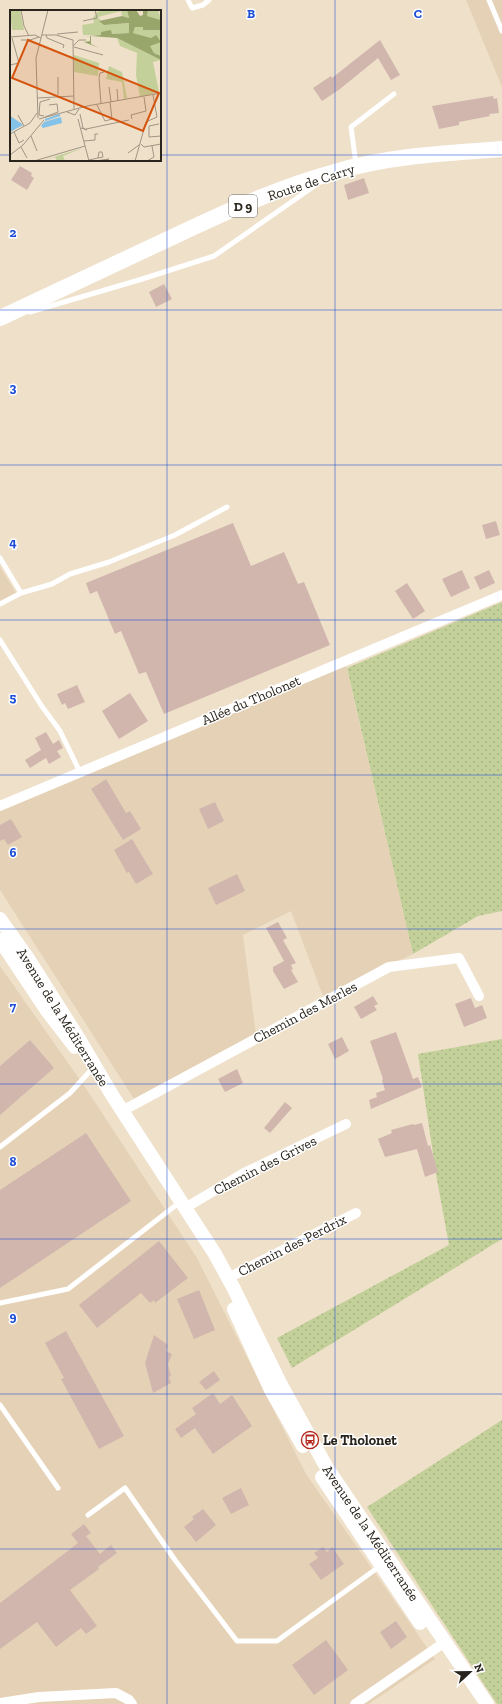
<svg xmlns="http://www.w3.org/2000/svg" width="502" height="1704" font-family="'Zilla Slab',serif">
<defs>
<pattern id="grass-dots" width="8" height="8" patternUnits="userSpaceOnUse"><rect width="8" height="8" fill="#c4d099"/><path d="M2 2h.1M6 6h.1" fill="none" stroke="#a8b283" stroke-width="1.8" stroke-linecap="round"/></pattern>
</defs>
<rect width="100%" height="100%" fill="#efe0ca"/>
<g fill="#e5d2b6">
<polygon points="466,0 502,0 502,87"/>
<polygon points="0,567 16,593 0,601"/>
<polygon points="345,661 413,954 323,996 291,911 243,935 256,1034 134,1099 0,890 0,809"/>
<polygon points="0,966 87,1090 197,1258 306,1474 435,1659 369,1704 0,1704"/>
</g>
<g fill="url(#grass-dots)">
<polygon points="502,602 502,911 478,916 413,954 347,668"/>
<polygon points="502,1039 502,1239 292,1368 277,1338 449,1245 437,1180 418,1054"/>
<polygon points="502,1420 502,1704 497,1704 367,1507"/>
</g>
<g fill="#d1b6ae">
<polygon points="380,40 400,75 391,80 378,58 340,89 322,101 313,88 331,76 332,78"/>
<polygon points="493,96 494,99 497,98 499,113 489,114 490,116 459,122 459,125 439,129 432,106"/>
<polygon points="20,166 32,173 31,176 34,178 27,190 11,180"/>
<polygon points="364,178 369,193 348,200 344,185"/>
<polygon points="164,284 172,299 156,307 149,292"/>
<polygon points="496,521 500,535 486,539 482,525"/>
<polygon points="233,523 251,566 284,552 298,584 304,582 330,645 164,714 146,672 139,674 121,631 115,634 97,591 90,594 86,583"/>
<polygon points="462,570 470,588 451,597 442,579"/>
<polygon points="489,570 495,583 480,590 474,577"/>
<polygon points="407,583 425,611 413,619 395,591"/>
<polygon points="77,685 85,702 68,709 65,703 62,705 57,694"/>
<polygon points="130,693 148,721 119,739 102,711"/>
<polygon points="46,732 53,744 59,740 63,748 57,751 61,757 49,764 46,758 30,768 25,760 41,750 35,738"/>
<polygon points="106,779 126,813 130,811 141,829 123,840 91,789"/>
<polygon points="215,802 224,821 208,829 199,809"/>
<polygon points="11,819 22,837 8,845 4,839 0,841 0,825"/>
<polygon points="132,839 153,874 136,884 129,872 127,873 114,850"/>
<polygon points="237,874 245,891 216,905 208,888"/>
<polygon points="278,922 287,938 283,940 296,963 291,965 293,969 291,970 298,982 284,989 273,971 273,967 284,961 266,928"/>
<polygon points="373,996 378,1004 374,1006 377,1010 361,1019 354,1007"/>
<polygon points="471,998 475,1008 482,1005 487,1018 464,1027 455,1004"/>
<polygon points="396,1032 413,1079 418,1077 422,1087 371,1109 369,1100 377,1097 376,1093 385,1090 382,1080 383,1079 370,1041"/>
<polygon points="342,1037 349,1051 335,1059 328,1044"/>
<polygon points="30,1040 54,1068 0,1115 0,1066"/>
<polygon points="237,1069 243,1083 225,1092 218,1079"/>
<polygon points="285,1102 292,1108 270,1133 264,1128"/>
<polygon points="422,1123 428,1146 430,1145 438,1172 425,1177 417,1149 385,1157 378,1139 392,1133 391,1130 413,1124 414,1125"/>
<polygon points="86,1133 131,1201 0,1288 0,1190"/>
<polygon points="159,1241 188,1278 155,1303 154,1300 150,1303 141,1293 97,1328 79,1305"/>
<polygon points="199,1290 215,1330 194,1339 177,1299"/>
<polygon points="66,1331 124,1436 99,1449 61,1379 64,1378 45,1343"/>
<polygon points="154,1335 168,1345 166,1351 172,1354 168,1364 171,1376 169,1377 171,1383 153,1393 145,1363"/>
<polygon points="214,1371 220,1380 206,1390 199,1382"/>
<polygon points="213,1393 220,1404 232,1395 252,1426 213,1454 195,1428 181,1438 175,1429 196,1414 192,1408"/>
<polygon points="241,1488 249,1505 231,1514 222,1498"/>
<polygon points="203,1509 216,1525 196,1542 184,1527 194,1519 192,1517"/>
<polygon points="84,1524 91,1533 86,1536 100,1554 111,1545 117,1553 98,1567 99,1569 70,1590 97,1626 86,1634 81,1628 56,1647 37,1622 0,1649 0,1603 78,1543 71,1534"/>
<polygon points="323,1547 327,1552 332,1547 344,1564 321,1580 309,1564 318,1558 314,1553"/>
<polygon points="396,1621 407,1637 391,1649 380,1632"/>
<polygon points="326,1640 348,1670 314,1695 292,1665"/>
</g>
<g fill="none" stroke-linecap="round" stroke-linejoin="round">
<g stroke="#fff" stroke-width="5">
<polyline points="188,0 192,8 203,5 209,0"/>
<polyline points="489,0 502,31"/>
<polyline points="356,164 351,127 394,94"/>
<polyline points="30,312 139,280 214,256 320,182"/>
<polyline points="0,558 21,593 0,604"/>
<polyline points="21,593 52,584 70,574 109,562 175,535 227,507"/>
<polyline points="0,640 41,705 60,731 80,772"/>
<polyline points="0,1147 70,1093 92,1069"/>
<polyline points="0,1303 68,1289 180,1202"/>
<polyline points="0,1405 58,1488"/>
<polyline points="88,1515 125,1488 175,1560 237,1641 277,1641 380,1566"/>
</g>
<g stroke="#fff" stroke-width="10">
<polyline points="0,806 502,595"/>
<polyline points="122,1111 389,967 459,958 479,996"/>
<polyline points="185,1208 244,1173 346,1124"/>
<polyline points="228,1278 356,1213"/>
<polyline points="0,1703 39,1697 116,1693 129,1700 132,1704"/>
<polyline points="355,1704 445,1642"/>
</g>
<g stroke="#fff" stroke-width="14">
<polyline points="0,919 27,957 79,1039 112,1095 215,1254 233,1287 281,1385 327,1468 487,1704"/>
<polyline points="0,940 48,1012 75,1047"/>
<polyline points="234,1309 271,1390 303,1446"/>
<polyline points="322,1477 420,1623"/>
</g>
<path stroke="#fff" stroke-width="16" d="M0 318C55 292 109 267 164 241 219 215 276 188 335 172 388 156 446 153 502 149"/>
</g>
<path fill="none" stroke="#1d4ed8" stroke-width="1" stroke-opacity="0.55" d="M167 0V1704M335 0V1704M0 155H11M160 155H502M0 310H502M0 465H502M0 620H502M0 775H502M0 929H502M0 1084H502M0 1239H502M0 1394H502M0 1549H502"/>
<defs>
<g id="bus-ring" transform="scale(0.9)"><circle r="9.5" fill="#fff" stroke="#b5271c" stroke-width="1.5"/><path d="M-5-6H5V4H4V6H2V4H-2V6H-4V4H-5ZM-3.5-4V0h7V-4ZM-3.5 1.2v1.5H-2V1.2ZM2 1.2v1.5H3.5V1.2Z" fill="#b5271c"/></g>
</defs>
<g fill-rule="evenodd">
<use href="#bus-ring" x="310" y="1440"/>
</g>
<g text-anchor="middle" stroke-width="3" stroke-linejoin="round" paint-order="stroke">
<rect fill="#fff" stroke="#696660" stroke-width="1" x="229" y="195" width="28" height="22" rx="3"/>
<g font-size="13" font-weight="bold" fill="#29241c">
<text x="243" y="211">D 9</text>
</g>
<g font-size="14" fill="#29241c" stroke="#fff">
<text transform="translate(311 182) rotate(-18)" y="5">Route de Carry</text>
<text transform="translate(251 700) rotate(-23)" y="5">Allée du Tholonet</text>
<text transform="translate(305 1012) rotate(-28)" y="5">Chemin des Merles</text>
<text transform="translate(63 1017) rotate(58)" y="5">Avenue de la Méditerranée</text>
<text transform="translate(265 1165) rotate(-27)" y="5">Chemin des Grives</text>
<text transform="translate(292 1245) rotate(-27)" y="5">Chemin des Perdrix</text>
<text transform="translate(371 1533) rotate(56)" y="5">Avenue de la Méditerranée</text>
</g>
<g font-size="14" font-weight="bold" fill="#29241c" stroke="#fff" text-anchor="start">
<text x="323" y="1445">Le Tholonet</text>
</g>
</g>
<g transform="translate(10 10)">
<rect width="151" height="151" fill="#efe0ca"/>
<path d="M0 0H10L14 20H2ZM95 0H117L119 8 112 6 111 1 88 7 94 15 120 13 119 23 102 24 101 21 91 25H73L72 15 84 13 83 8 87 2ZM138 0H148L151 10 137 6ZM125 17H133V20H151V46L144 43 140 36 146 25 141 28 123 23ZM107 28 151 50 143 52 149 82 130 87 126 65 127 43 110 36ZM64 45 89 53 88 66 64 62ZM99 56 112 62 117 88 114 89 112 72 96 69ZM73 138 53 146 55 151H47L45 147 30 151Z" fill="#c4d099"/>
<path d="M117 0H126L130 6 133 5V0H138L137 6 151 10V20H133V17H125L123 23 141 28 146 25 151 32 140 36 144 43 151 46V50L107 28 81 26V34L89 38 74 32 80 31V26L67 27 91 25V22L101 20 102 24 119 23V13L94 15 89 11 112 6 119 8Z" fill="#99a66b"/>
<path d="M0 107 13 115 0 122ZM51 107 52 113 33 118 31 116 34 112Z" fill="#85c2e7"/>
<path fill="none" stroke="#85c2e7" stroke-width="2" d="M0 107 12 115M35 110 50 105"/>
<path fill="none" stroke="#a09584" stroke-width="1" d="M11 0 14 16 19 26M73 11 87 8 85 0M47 24 68 22M32 25H46L63 30 64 99M36 25 37 28 54 35 53 38M0 27 25 25 31 28M11 30H20L29 27M63 36 69 30H76M64 37 93 45M0 55 9 53 2 28M48 67V85M99 77 101 92M107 79 108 91M27 88 64 86M91 94 89 68 90 63 94 62M87 95 95 111 102 109 100 92M57 102 65 105 69 99M70 104 73 118 77 120 71 118M8 105 14 116M34 106 29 105 30 92 40 89M35 107 48 102 47 94 39 95M28 108 26 48 38 0M29 109 77 96 151 83M68 109 79 151M122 109 121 105 136 101 134 87M149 114 139 116V127L151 126M76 119 119 110M4 122 9 133 14 130M0 124 20 113 27 103M21 126 27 141M74 131 85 130V124H88M131 134 134 137 151 134M11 137 17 148M118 143 129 135M0 145 13 135 34 110M79 150 88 148 93 147 92 142H89L88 148M24 151 75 136M85 151 99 149 93 151M125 151 136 112 147 107 143 85M137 151 144 147 142 136"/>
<path fill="#d5540e" fill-opacity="0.15" stroke="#d5540e" stroke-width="2" d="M18 30 149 83 133 121 2 68Z"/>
<rect width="151" height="151" fill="none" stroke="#29241c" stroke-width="2"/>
</g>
<g font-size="13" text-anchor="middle" font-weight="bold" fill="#1d4ed8" stroke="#fff" stroke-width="3" stroke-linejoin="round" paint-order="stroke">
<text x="251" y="18">B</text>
<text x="418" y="18">C</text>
<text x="13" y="237">2</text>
<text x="13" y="392">3</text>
<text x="13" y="547">4</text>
<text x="13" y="702">5</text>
<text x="13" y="857">6</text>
<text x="13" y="1011">7</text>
<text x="13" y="1166">8</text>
<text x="13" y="1321">9</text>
</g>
<g transform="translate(470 1672) rotate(68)" stroke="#ffffff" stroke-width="3" paint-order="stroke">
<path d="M0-3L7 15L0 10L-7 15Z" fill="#29241c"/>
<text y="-6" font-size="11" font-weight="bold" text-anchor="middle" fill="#29241c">N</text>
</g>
</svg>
